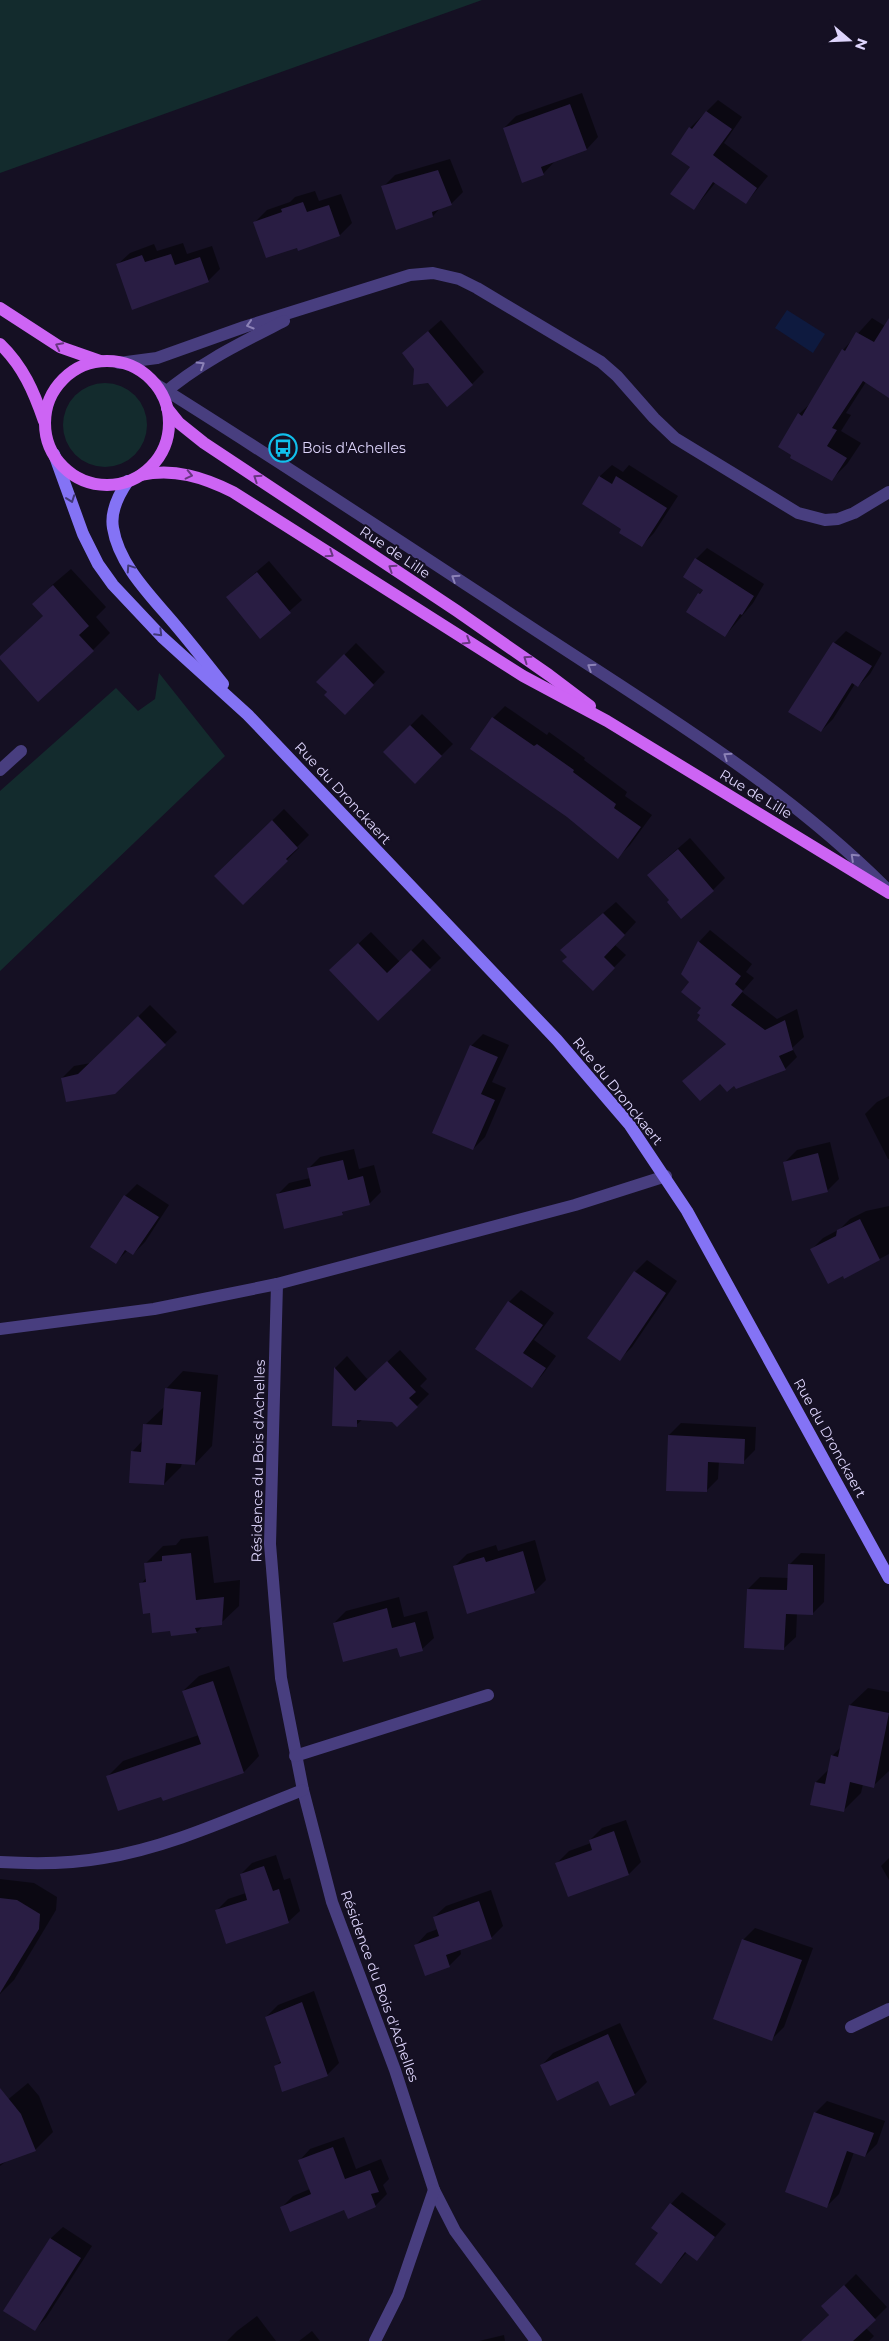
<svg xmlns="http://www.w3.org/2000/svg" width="889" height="2341" font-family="Montserrat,sans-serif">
<rect width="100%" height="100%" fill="#151023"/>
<g fill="#132b2d">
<polygon points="0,0 482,0 0,173"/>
<circle cx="105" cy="425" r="42"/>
<polygon points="159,673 225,756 0,971 0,791 116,688 138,711 155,699"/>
</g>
<polygon fill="#0e1a3f" points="787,310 825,334 813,353 775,328"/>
<g fill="#0007">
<polygon points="582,93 598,137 587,149 555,161 543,174 504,128 516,116"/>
<polygon points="718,100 742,117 724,143 768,176 746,203 716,182 694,209 690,128"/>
<polygon points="450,159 463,192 451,204 441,207 433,216 383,187 395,175"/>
<polygon points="315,191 319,201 341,194 352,223 340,235 255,222 267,210 290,202 295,197"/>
<polygon points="183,243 187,254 212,246 220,269 208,281 118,264 130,253 154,244 157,251"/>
<polygon points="872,318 885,326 889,320 889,396 866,382 846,413 851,415 841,431 861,443 847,464 832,479 799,414 813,401 843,350"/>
<polygon points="441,320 484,372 472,384 416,342"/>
<polygon points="612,465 623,472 629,465 678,496 654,533 642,545 623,529 583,504 600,476"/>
<polygon points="707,548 764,584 753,603 725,636 699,594 704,589 696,559"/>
<polygon points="269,561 302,600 260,637 227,597"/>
<polygon points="71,569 106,607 96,617 110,633 93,650 45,615 51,586"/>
<polygon points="846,631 882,653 870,674 858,686 855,684 833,719 821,731 790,711 834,643"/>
<polygon points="356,643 385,672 345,714 318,682"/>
<polygon points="505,706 547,735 549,732 585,758 584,760 627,792 625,796 652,815 630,845 618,857 567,816 493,718"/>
<polygon points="422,714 453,744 415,782 384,752"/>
<polygon points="284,809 309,835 297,847 299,848 243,903 216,876"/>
<polygon points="690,838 725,878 713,890 670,900 661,863"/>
<polygon points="616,902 636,922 615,945 626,955 593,989 568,957 574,938"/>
<polygon points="710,930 752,964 746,972 754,978 742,992 777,1019 797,1009 804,1037 792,1048 797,1057 785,1069 734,1085 684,1081 727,1043 703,1008 691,981 699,942"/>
<polygon points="371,932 400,962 423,939 441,958 378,1019 342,959"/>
<polygon points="150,1005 177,1032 114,1092 62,1078 74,1066 91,1063"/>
<polygon points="483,1034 509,1045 492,1082 506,1088 485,1137 473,1149 471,1046"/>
<polygon points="889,1096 889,1159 888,1159 865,1114 877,1102"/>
<polygon points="830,1142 839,1179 827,1191 785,1162 797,1150"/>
<polygon points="354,1149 359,1169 374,1165 381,1192 369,1204 346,1209 342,1213 277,1195 289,1183 310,1178 308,1169 320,1157"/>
<polygon points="137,1184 169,1205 145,1242 133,1254 128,1250 116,1262 125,1196"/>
<polygon points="889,1206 889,1254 845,1277 811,1250 823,1238 840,1229 850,1219 866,1211"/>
<polygon points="647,1260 677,1281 632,1347 620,1359 635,1272"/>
<polygon points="521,1290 554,1313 534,1340 556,1356 543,1374 532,1386 509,1302"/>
<polygon points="400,1350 427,1379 420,1386 429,1394 417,1406 363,1419 356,1425 333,1425 335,1368 347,1356 368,1380"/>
<polygon points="183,1371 218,1375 212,1446 195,1464 182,1463 181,1467 164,1484 132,1452 143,1440 145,1425 164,1407 166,1389"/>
<polygon points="681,1423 756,1427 755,1450 743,1462 719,1461 718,1479 706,1491 669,1435"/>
<polygon points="208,1536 214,1583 240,1580 239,1606 221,1623 203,1626 197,1632 172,1634 171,1630 151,1612 141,1584 147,1577 145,1564 163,1546 176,1545 181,1539"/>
<polygon points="535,1540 546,1580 534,1592 455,1566 467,1554 496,1545 498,1551"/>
<polygon points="801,1553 825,1554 824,1602 812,1614 797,1613 796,1637 784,1648 748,1589 760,1577 789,1578 789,1565"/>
<polygon points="399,1597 404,1617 427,1611 434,1638 422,1649 398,1646 334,1623 346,1611"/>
<polygon points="229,1666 259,1756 244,1772 164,1800 162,1795 108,1776 123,1761 199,1735 183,1691 199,1676"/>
<polygon points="868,1688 889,1692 889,1771 873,1786 863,1784 861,1793 843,1811 812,1804 816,1782 829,1769 832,1756 841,1747 850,1705"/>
<polygon points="626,1820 641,1862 629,1874 568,1895 557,1863 569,1851 591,1843 590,1840 602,1828"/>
<polygon points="276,1855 284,1880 290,1878 300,1911 288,1922 217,1910 228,1899 246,1893 241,1874 252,1863"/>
<polygon points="889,1858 889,1880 881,1866"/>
<polygon points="0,1879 34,1883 57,1897 56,1910 14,1980 0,1994"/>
<polygon points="491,1890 503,1926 491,1938 460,1949 461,1954 449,1966 416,1945 427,1933 438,1929 434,1917 446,1906"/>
<polygon points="755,1928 813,1948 784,2027 772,2039 743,1940"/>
<polygon points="314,1991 339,2063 327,2075 275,2067 282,2060 266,2017 278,2005"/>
<polygon points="620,2023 647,2082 635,2094 610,2105 599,2080 542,2065 553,2053"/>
<polygon points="28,2083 39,2096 53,2132 35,2150 8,2160 0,2166 0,2106"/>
<polygon points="827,2101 885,2121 877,2144 865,2156 854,2152 839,2194 827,2206 815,2113"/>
<polygon points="344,2137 356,2169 381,2159 389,2179 383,2185 387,2194 375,2206 345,2209 282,2207 293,2196 310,2189 299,2161 310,2149"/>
<polygon points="682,2192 726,2224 697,2259 687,2252 661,2282 660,2233 671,2204"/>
<polygon points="63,2227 92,2246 46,2318 35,2329 5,2310 51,2238"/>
<polygon points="856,2274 887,2307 866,2328 874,2336 869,2341 802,2341 830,2314 835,2295"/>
<polygon points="257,2316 276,2341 227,2341 237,2331"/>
<polygon points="312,2331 320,2341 299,2341"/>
<polygon points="504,2335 505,2341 479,2341"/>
</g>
<g fill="#291d43">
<polygon points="570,104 587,150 541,167 544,175 522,183 503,128"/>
<polygon points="706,111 732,129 713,155 757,188 746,204 713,182 694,210 670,194 690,167 671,154 689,127 692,129"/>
<polygon points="438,170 452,205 432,212 433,217 396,230 381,186"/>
<polygon points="303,202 307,212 329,205 340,236 298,251 297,248 266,258 253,222 282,212 281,209"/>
<polygon points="171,254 175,265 200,257 209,282 132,310 116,264 142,255 145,262"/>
<polygon points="889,318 889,398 863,381 832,428 837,430 827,446 847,458 832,481 790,458 791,455 778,447 798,413 802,416 842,349 845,351 856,332 874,342"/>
<polygon points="428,331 473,385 447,407 428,383 413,385 414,369 402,353"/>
<polygon points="599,476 612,484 616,476 667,508 642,547 619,533 621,529 582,504"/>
<polygon points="695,558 754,596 742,615 740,614 725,637 686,612 698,593 700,594 703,590 683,577"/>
<polygon points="257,572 291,613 260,639 226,597"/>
<polygon points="53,585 89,626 79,635 94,651 38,702 0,659 0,656 43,616 32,604"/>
<polygon points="833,642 872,666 858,687 852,683 821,732 788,712"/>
<polygon points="344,654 374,685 345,715 324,695 327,692 316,682"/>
<polygon points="492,717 534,746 537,744 574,770 573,772 616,804 614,808 641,827 618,859 567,817 470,749"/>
<polygon points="410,725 442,756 415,784 383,752"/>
<polygon points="272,820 298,848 286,859 288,861 243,905 214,876"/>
<polygon points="678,849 714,891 681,919 667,902 669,900 647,875"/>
<polygon points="603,913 625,935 604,957 615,968 593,991 562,961 567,957 560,950"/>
<polygon points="698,941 741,976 735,984 743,991 731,1005 765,1030 785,1020 793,1050 779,1056 786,1070 736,1089 734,1086 727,1092 720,1084 700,1101 682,1081 726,1044 697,1020 700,1015 697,1013 701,1008 681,992 689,982 681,974"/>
<polygon points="358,943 387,973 411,950 431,970 378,1021 329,970"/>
<polygon points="138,1016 166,1045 115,1094 66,1102 61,1078 78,1074"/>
<polygon points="470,1045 498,1057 481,1094 495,1100 473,1150 432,1133"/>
<polygon points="818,1153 828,1192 792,1201 783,1162"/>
<polygon points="343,1160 348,1180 363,1176 370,1205 342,1212 343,1215 284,1229 276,1194 311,1186 307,1168"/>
<polygon points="124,1195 159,1217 133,1255 125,1250 116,1264 90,1247"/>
<polygon points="860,1219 880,1260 844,1279 843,1276 828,1284 810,1249 836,1236 837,1230"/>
<polygon points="634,1271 666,1293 620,1361 587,1338"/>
<polygon points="508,1301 543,1325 523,1353 546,1368 532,1388 475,1349"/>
<polygon points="387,1361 416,1392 409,1398 418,1407 397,1427 392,1422 357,1420 357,1427 332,1426 334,1367 355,1391"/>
<polygon points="165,1388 201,1392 195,1465 166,1463 164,1485 129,1483 131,1451 141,1452 143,1424 162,1425"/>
<polygon points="668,1435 745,1439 744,1464 708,1462 707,1492 666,1491"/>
<polygon points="523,1551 535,1593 467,1614 453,1566 484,1557 486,1562"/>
<polygon points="191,1553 196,1600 224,1597 222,1625 195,1628 197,1633 171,1636 170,1631 152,1633 150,1613 143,1614 139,1583 146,1582 144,1563 162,1561 162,1556"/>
<polygon points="788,1564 813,1565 813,1615 786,1614 784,1650 744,1648 747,1589 787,1590"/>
<polygon points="387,1608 392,1628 415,1622 423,1651 400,1657 397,1648 343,1662 333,1623"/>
<polygon points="213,1681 244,1773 163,1801 161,1797 118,1811 106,1776 201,1744 182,1691"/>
<polygon points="849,1705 889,1713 874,1788 850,1782 844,1812 810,1805 815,1782 825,1784 831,1755 838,1757"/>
<polygon points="614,1831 629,1875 568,1897 555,1863 592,1850 589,1840"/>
<polygon points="264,1866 273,1891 279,1889 289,1923 226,1944 215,1910 247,1900 240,1874"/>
<polygon points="0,1898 17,1900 40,1914 39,1929 0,1993"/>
<polygon points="479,1901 492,1939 446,1955 450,1967 425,1976 414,1945 439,1936 433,1917"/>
<polygon points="742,1939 802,1960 772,2041 713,2019"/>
<polygon points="302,2002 328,2076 282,2092 274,2066 281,2063 265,2017"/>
<polygon points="608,2034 635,2095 610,2106 598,2081 557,2101 540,2065"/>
<polygon points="0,2088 21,2114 36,2151 0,2164"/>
<polygon points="814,2112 874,2133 865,2157 847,2151 827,2208 785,2192"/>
<polygon points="333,2147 345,2179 370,2170 379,2192 371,2194 376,2207 348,2219 344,2210 290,2232 280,2207 311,2194 298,2160"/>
<polygon points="670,2203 715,2237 697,2261 685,2252 661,2284 635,2264 658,2233 651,2228"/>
<polygon points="50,2238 81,2258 35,2331 3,2311"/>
<polygon points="844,2285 876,2320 853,2341 801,2341 829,2315 821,2306"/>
</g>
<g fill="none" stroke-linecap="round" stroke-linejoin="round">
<path stroke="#483e7f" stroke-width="12" d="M154 383C287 466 418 553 549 639 668 717 786 788 887 889"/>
<g stroke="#483e7f" stroke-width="12">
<polyline points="119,363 157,358 244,327 410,275 433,273 459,279 477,288 601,362 617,376 654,418 675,438 798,513 825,520 838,519 854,513 889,492"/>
<path d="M162 395C199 363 241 343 284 321"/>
<polyline points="0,770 21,751"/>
<polyline points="277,1284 270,1544 281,1678 303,1790 332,1902 395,2070 434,2190 455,2231 536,2341"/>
<polyline points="0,1329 154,1309 277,1284 575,1205 666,1176"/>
<polyline points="295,1756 488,1695"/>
<path d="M0 1862C34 1864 70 1864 103 1858 172 1847 238 1815 303 1790"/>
<polyline points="851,2027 889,2009"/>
<polyline points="375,2341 398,2295 434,2190"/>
</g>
<g stroke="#8473f5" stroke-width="12">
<polyline points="54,454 83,534 98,564 113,585 162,637 248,715 557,1040 629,1124 687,1211 889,1578"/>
<path d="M128 481C119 494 110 511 113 528 119 566 153 598 177 627 193 646 208 665 223 684"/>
</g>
<g stroke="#cd64f4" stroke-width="12">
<polyline points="0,308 60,347 100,361"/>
<path d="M0 344C23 366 34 392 44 421"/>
<circle cx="107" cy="423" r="62"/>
<polyline points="167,408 179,423 204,443 457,611 549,675 590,706"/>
<path d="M141 475C174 468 203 477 233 492L523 676 607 721 889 893"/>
</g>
</g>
<defs><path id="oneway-chevron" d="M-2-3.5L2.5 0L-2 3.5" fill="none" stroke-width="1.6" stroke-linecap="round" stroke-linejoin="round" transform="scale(1.25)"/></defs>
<g stroke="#8c82b7">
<use href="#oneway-chevron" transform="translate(250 325) rotate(163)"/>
<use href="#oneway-chevron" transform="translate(201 365) rotate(-32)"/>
<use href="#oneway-chevron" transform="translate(455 578) rotate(-147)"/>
<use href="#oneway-chevron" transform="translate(591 667) rotate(-147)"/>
<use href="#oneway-chevron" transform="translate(727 756) rotate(-146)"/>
<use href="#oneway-chevron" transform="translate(854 857) rotate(-137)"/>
</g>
<g stroke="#683681">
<use href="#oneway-chevron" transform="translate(59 346) rotate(-153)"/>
<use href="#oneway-chevron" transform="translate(189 475) rotate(13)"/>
<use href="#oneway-chevron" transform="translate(257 478) rotate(-146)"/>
<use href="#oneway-chevron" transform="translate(330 554) rotate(33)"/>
<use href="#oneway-chevron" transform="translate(392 568) rotate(-146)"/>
<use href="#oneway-chevron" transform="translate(467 641) rotate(32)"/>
<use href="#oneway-chevron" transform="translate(527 659) rotate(-145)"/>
</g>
<g stroke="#413877">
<use href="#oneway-chevron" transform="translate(71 499) rotate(70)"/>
<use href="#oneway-chevron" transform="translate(130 568) rotate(-124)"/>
<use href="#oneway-chevron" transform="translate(159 633) rotate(45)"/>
</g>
<defs>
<g id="bus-ring" transform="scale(1.4375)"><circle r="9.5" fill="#151023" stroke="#11c0ec" stroke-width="1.5"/><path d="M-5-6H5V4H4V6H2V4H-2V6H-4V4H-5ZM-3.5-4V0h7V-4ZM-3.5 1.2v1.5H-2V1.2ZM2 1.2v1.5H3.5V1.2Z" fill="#11c0ec"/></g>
</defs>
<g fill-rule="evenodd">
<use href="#bus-ring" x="283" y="448"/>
</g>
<g text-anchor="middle" stroke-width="4" stroke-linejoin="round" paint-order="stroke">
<g font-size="14" fill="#ded5fc" stroke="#151023" text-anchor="start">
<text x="302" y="453">Bois d'Achelles</text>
</g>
<g font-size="14" fill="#ded5fc" stroke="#151023">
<text transform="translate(395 552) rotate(34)" y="5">Rue de Lille</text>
<text transform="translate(343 793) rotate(47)" y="5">Rue du Dronckaert</text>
<text transform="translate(756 794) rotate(31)" y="5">Rue de Lille</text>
<text transform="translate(618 1091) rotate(51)" y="5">Rue du Dronckaert</text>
<text transform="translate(830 1438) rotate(61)" y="5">Rue du Dronckaert</text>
<text transform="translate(258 1461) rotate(-89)" y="5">Résidence du Bois d'Achelles</text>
<text transform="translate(380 1986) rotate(70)" y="5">Résidence du Bois d'Achelles</text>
</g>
</g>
<g transform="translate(849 40) rotate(109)" stroke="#151023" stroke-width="4" paint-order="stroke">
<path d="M0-4L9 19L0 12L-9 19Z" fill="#ded5fc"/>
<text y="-8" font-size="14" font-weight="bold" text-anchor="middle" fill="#ded5fc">N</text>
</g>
</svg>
